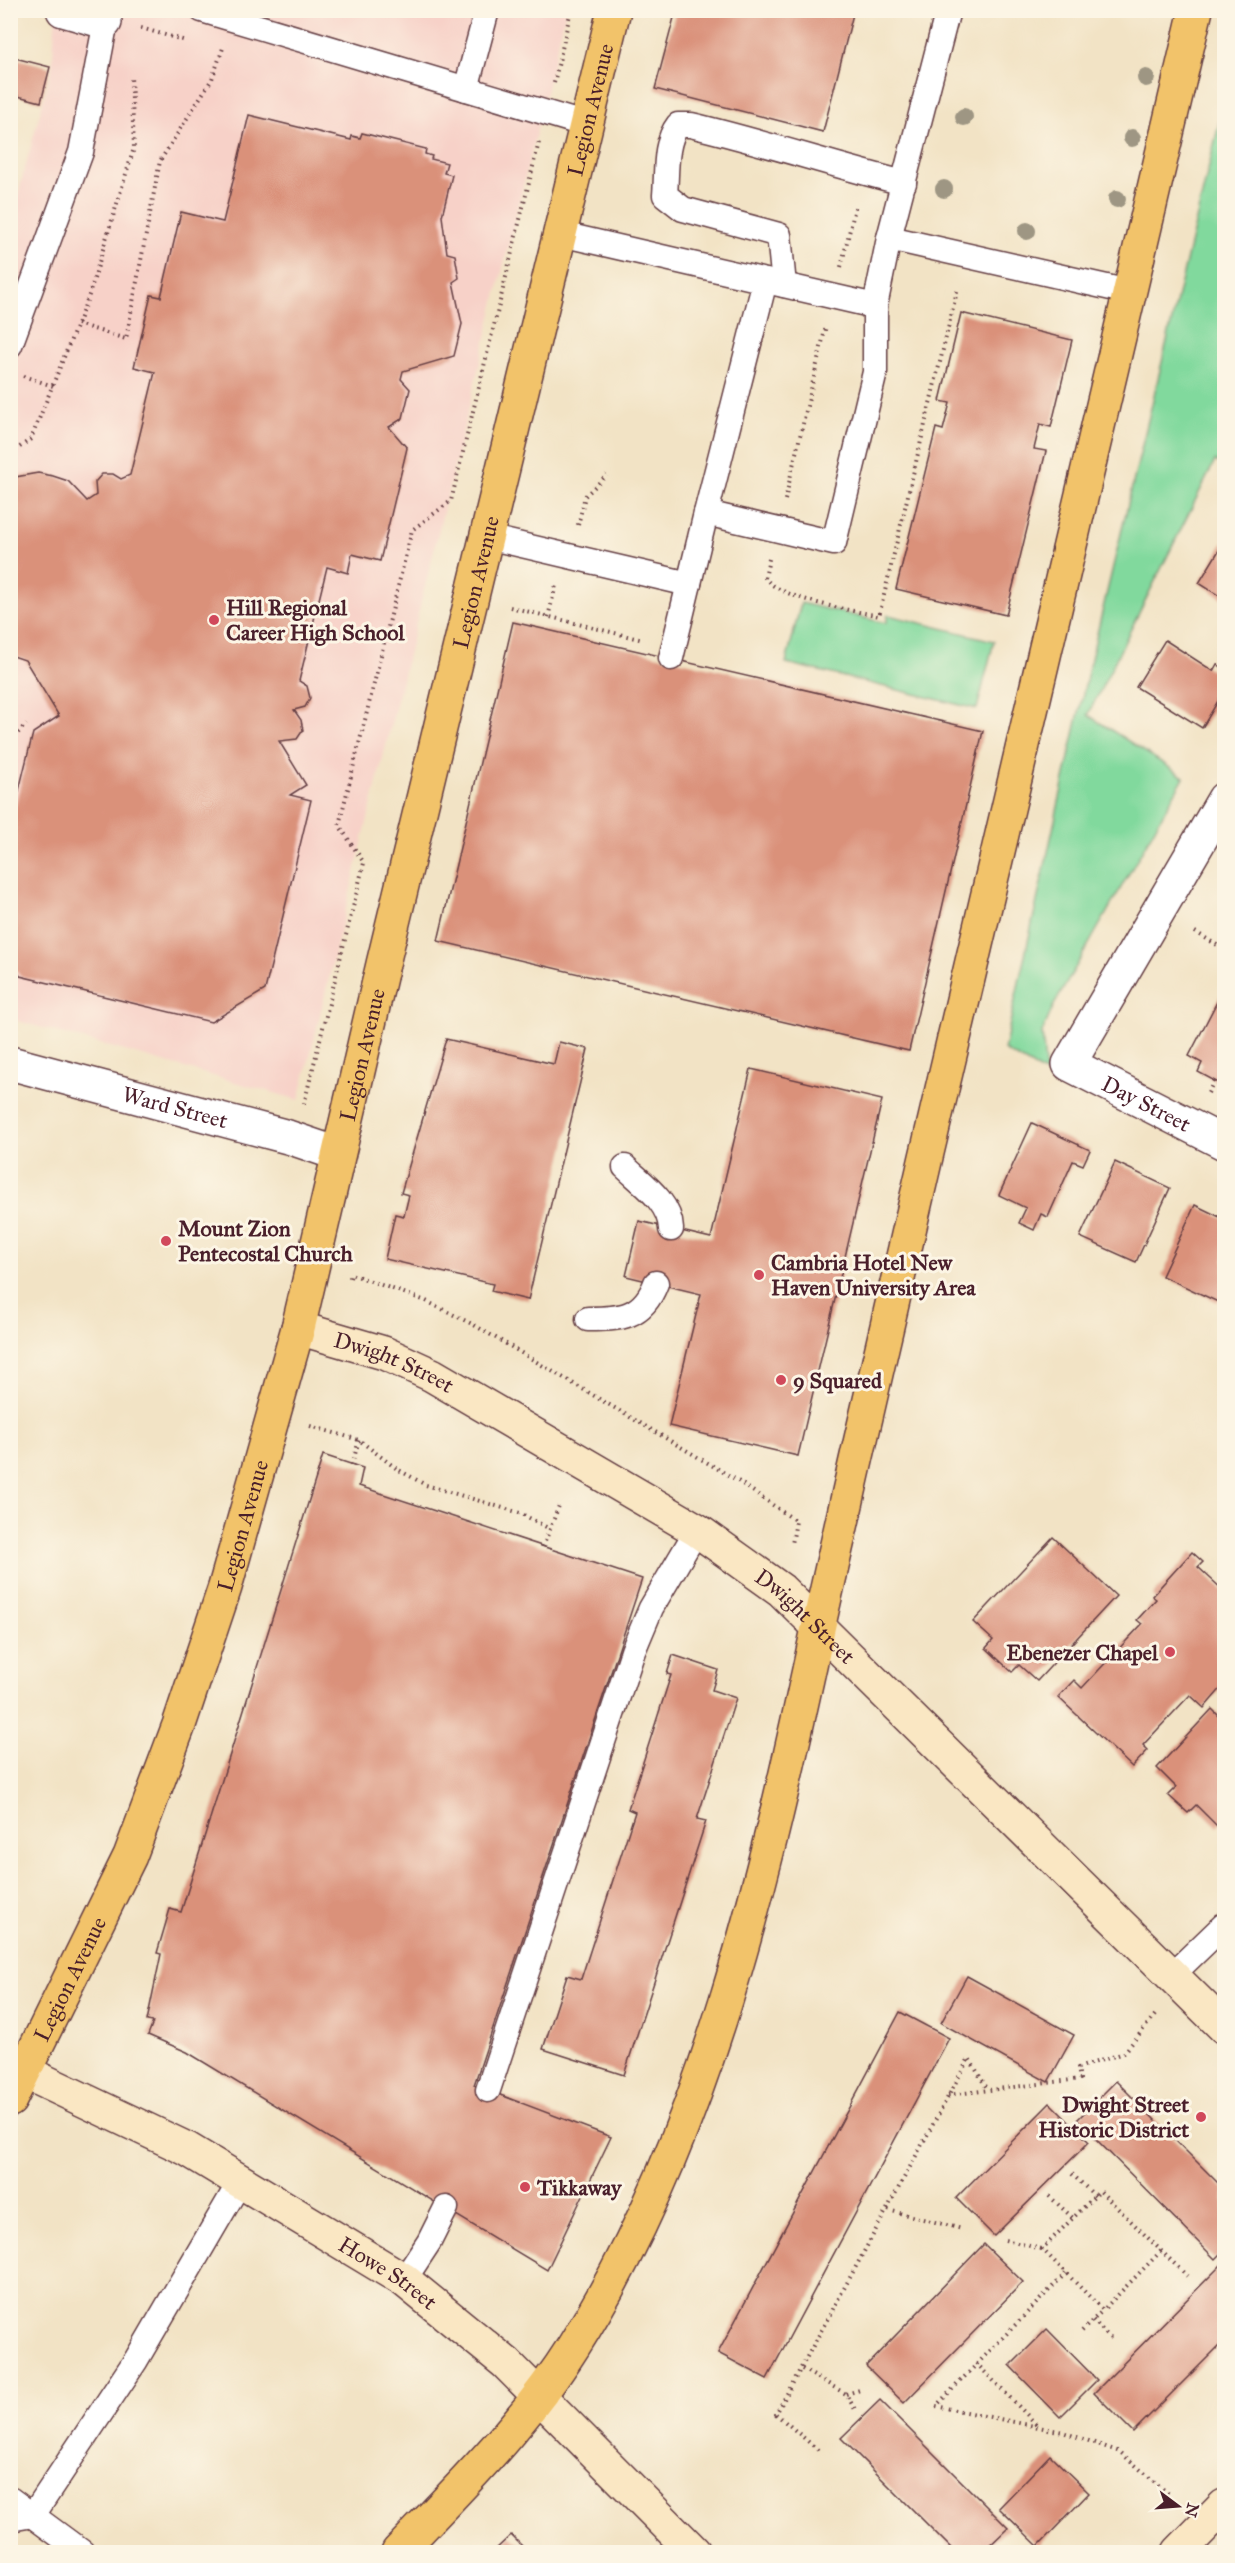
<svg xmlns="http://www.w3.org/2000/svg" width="1235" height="2563" font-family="'IM FELL Great Primer',serif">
<rect width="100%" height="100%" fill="#fcf5e5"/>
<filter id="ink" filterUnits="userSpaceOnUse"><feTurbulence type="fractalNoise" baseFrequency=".0167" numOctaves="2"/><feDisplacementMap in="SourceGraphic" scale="12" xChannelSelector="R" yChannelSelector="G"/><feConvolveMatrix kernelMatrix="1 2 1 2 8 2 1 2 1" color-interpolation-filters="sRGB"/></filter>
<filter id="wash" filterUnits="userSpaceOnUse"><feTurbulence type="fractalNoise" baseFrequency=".008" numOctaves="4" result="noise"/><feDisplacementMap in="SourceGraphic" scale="24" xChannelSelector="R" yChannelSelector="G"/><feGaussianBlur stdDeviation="1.35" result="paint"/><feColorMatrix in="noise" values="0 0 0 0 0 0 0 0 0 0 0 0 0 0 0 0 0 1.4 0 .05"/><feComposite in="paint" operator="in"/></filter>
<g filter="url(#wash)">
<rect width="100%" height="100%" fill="#f2e3c5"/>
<polygon fill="#f7d1c8" points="56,11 566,11 299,1100 11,1019 11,220 52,68"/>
<g fill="#81d99d" stroke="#667c64" stroke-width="1.5">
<polygon points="1224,103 1224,465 1215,461 1088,715 1184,777 1053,1007 1042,1033 1046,1074 1004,1050 1089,667"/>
<polygon points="801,603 886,623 888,615 994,641 977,709 786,663"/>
</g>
<g id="blocks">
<g fill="#da917a">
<polygon points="676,10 854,10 823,132 655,89"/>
<polygon points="15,58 50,67 41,102 10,94 10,75"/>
<polygon points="249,115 351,140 352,136 360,138 362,133 426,149 425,154 432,156 431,159 447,163 444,173 452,175 442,216 447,253 455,255 459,278 453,282 462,324 454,356 403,371 401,379 410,389 403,418 389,427 407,448 380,561 352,554 348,573 327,567 299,681 307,686 310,698 305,707 294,710 301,720 303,730 297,739 279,741 306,785 290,795 311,800 265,990 211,1022 20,976 10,961 10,827 33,733 59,716 25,660 10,655 10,478 38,473 53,476 68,481 87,501 96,495 95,482 102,474 113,474 121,479 130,475 155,372 134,367 151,295 161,297 181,212 223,222"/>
<polygon points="961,313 1072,340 1051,427 1040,424 1034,449 1046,451 1006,615 896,589 936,428 943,430 950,403 940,401"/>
<polygon points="1224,542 1224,599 1199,583"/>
<polygon points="513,622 983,731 909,1051 438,941"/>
<polygon points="1165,640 1213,671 1217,664 1224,669 1224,691 1202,728 1136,687"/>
<polygon points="1221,994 1224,996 1224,1086 1198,1072 1202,1063 1189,1056"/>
<polygon points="446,1039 554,1064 559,1042 588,1049 528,1300 491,1291 493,1284 385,1259 395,1214 404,1216 409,1195 401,1193"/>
<polygon points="751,1069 882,1100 798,1456 669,1426 701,1294 626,1276 639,1221 711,1238"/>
<polygon points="1032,1123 1090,1150 1083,1165 1073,1161 1048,1217 1041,1214 1034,1230 1019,1223 1026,1208 999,1195"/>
<polygon points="1115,1162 1170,1188 1136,1262 1080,1237"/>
<polygon points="1195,1205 1224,1219 1224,1288 1218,1302 1162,1276"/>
<polygon points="323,1455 363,1468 359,1486 642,1579 474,2085 611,2137 547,2270 187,2052 148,2035 153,2022 147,2021 161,1954 157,1953 170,1909 181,1912"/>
<polygon points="1053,1537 1116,1596 1037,1681 1019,1665 1012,1672 986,1648 993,1640 973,1622"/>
<polygon points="1192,1552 1203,1562 1198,1567 1224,1591 1224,1685 1204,1708 1190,1695 1143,1745 1148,1750 1132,1767 1058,1697 1074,1680 1082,1688 1142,1624 1137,1620 1156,1599 1152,1596"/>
<polygon points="673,1655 718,1670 712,1690 736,1698 697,1819 706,1821 624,2075 543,2049 567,1975 581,1979 635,1812 628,1809 671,1675 667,1674"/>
<polygon points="1212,1709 1224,1721 1224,1818 1217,1826 1196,1805 1188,1813 1168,1795 1176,1787 1157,1768"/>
<polygon points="967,1976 1074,2035 1048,2082 941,2023"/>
<polygon points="900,2012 949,2038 767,2379 718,2353"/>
<polygon points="1116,2081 1224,2189 1224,2250 1215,2259 1077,2120"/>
<polygon points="1050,2103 1089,2142 994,2236 956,2198"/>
<polygon points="984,2244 1023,2282 904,2403 866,2366"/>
<polygon points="1224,2262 1224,2341 1133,2432 1094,2393"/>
<polygon points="1047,2329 1097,2380 1060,2417 1010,2366"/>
<polygon points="880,2400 1008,2528 983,2552 955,2552 841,2438"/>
<polygon points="1050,2455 1089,2493 1038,2546 999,2508"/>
<polygon points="511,2535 528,2552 493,2552"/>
</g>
</g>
</g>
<g filter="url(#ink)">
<use href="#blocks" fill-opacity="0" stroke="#633c42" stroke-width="1.5"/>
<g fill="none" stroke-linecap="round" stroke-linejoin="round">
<g stroke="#633c42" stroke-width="27">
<g id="service">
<polyline points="202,10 587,125"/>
<polyline points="466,89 487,10"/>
<polyline points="561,234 875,306 889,238 1129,292"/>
<polyline points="889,238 948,10"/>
<polyline points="765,281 706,513 834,543 875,372 875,306"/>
<path d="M784 285 779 235 683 209 665 195C667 172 664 143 678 125H691C763 142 832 165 904 183"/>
<polyline points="10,345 81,152 108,10"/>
<polyline points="487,537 689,584"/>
<polyline points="671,658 706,513"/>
<path d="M625 1167C643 1184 670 1202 671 1229"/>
<path d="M588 1319C620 1319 643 1318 656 1283"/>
<polyline points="1172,1975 1224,1925"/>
<polyline points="488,2090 633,1651 651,1608 697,1530"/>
<polyline points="404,2280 429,2242 446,2208"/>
<polyline points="10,2499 82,2552"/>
<polyline points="10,2519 33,2515 136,2360 241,2180"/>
</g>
</g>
<g stroke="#633c42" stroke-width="36">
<g id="minor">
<polyline points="63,10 105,22"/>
<path id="s1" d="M1224 799 1069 1064 1224 1143"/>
<path id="s2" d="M10 1063 288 1137 338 1154"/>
</g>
</g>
<g stroke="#633c42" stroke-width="36">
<g id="secondary">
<path id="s3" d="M298 1328 384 1353 432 1375 697 1530 781 1590 1224 2027"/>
<path id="s4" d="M10 2065 187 2149 404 2280 506 2363 694 2552"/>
<polyline points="1179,2552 1224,2506"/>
</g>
</g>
<g stroke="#633c42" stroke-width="36">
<g id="trunk">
<path id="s5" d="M10 2100 130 1856 179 1725 225 1587 298 1328 383 964 614 10"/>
<path d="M398 2552C460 2487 525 2423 573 2347 707 2136 765 1874 817 1633 852 1474 890 1316 926 1157 1014 775 1105 393 1196 10"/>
</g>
</g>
<g stroke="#633c42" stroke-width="4" stroke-dasharray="1.5 4.5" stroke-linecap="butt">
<polyline points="141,28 186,41"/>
<polyline points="554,83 571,10"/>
<polyline points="841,267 856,204"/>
<polyline points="77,324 126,339 160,161 212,79 223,48"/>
<polyline points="23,376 53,386"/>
<polyline points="10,454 31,439 89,295 134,148 131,76"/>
<polyline points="785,500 826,326"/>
<polyline points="578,525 585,496 607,475"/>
<path d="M769 559 765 578C782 600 851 610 879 616L958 287"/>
<polyline points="510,607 643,640"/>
<polyline points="548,617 556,585"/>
<polyline points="10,742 26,724"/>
<polyline points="1220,891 1224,894"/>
<polyline points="1195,932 1224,949"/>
<polyline points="1208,1093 1214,1081"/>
<polyline points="304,1104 364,863 339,825 412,530 451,501 539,142"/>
<polyline points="350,1278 351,1274 426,1301 474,1325 735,1479 796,1521 792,1544"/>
<polyline points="310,1426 359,1440 397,1469 426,1485 520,1513 550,1529"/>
<polyline points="352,1465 359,1440"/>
<polyline points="543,1547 560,1503"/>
<polyline points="948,2095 1080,2079 1078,2068 1124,2053 1155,2015"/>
<polyline points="1072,2174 1095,2196"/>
<polyline points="1049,2196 1073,2218"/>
<polyline points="888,2210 962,2229"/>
<polyline points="1005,2240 1042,2249"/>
<polyline points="1161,2251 1103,2310 1042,2249 1100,2191 1187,2276"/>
<polyline points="1066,2273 936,2406 1063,2432 1120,2452 1170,2495"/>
<polyline points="1093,2320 1112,2340"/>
<polyline points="1082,2331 1103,2310"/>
<polyline points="976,2363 1038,2426"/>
<polyline points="802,2369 846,2394 856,2411"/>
<polyline points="846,2394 860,2390"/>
<polyline points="818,2450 776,2414 969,2058 988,2090"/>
</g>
<use href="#service" stroke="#fff" stroke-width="24"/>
<use href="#minor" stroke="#fff" stroke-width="33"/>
<use href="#secondary" stroke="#fae7c3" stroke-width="33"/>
<use href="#trunk" stroke="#f2c36a" stroke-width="33"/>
</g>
<g fill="#9e9683">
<circle cx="1146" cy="78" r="9"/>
<circle cx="964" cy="117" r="9"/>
<circle cx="1132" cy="138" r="9"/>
<circle cx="944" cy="189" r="9"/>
<circle cx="1117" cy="199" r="9"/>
<circle cx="1027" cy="231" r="9"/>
</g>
</g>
<g fill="#d1495b" stroke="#fcf5e5" stroke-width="2">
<circle cx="214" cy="620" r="6"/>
<circle cx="166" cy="1241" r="6"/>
<circle cx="759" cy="1275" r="6"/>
<circle cx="781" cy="1380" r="6"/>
<circle cx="1170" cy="1652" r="6"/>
<circle cx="1201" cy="2117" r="6"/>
<circle cx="525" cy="2187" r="6"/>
</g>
<g text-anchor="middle" stroke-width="6" stroke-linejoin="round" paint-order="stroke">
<g font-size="22" fill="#4a1f2b" stroke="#fcf5e5">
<text dy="8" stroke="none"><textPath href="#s5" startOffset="2079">Legion Avenue</textPath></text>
<text dy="8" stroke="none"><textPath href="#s5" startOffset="1593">Legion Avenue</textPath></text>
<text dy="8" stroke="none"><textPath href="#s5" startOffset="1107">Legion Avenue</textPath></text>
<text dy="8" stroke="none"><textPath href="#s1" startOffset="394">Day Street</textPath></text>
<text dy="8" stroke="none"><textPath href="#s2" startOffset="171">Ward Street</textPath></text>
<text dy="8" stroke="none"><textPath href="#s3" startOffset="102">Dwight Street</textPath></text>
<text dy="8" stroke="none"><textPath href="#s5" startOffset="621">Legion Avenue</textPath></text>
<text dy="8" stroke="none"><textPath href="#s3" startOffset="588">Dwight Street</textPath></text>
<text dy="8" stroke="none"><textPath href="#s5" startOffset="135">Legion Avenue</textPath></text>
<text dy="8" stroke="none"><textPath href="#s4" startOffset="432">Howe Street</textPath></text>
</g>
<g font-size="22" font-weight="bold" fill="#4a1f2b" stroke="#fcf5e5" text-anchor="start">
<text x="226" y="615">Hill Regional<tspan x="226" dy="25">Career High School</tspan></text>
<text x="178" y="1236">Mount Zion<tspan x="178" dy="25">Pentecostal Church</tspan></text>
<text x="771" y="1270">Cambria Hotel New<tspan x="771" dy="25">Haven University Area</tspan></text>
<text x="793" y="1388">9 Squared</text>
<text x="1158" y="1660" text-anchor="end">Ebenezer Chapel</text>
<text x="1189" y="2112" text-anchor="end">Dwight Street<tspan x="1189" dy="25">Historic District</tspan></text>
<text x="537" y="2195">Tikkaway</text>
</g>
</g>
<rect width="1235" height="2563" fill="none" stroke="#fcf5e5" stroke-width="36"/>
<g transform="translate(1178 2506) rotate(106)" stroke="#fcf5e5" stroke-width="4.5" paint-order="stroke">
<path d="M0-4.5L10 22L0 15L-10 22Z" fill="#4a1f2b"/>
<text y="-9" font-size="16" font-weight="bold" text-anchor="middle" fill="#4a1f2b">N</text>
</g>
</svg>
